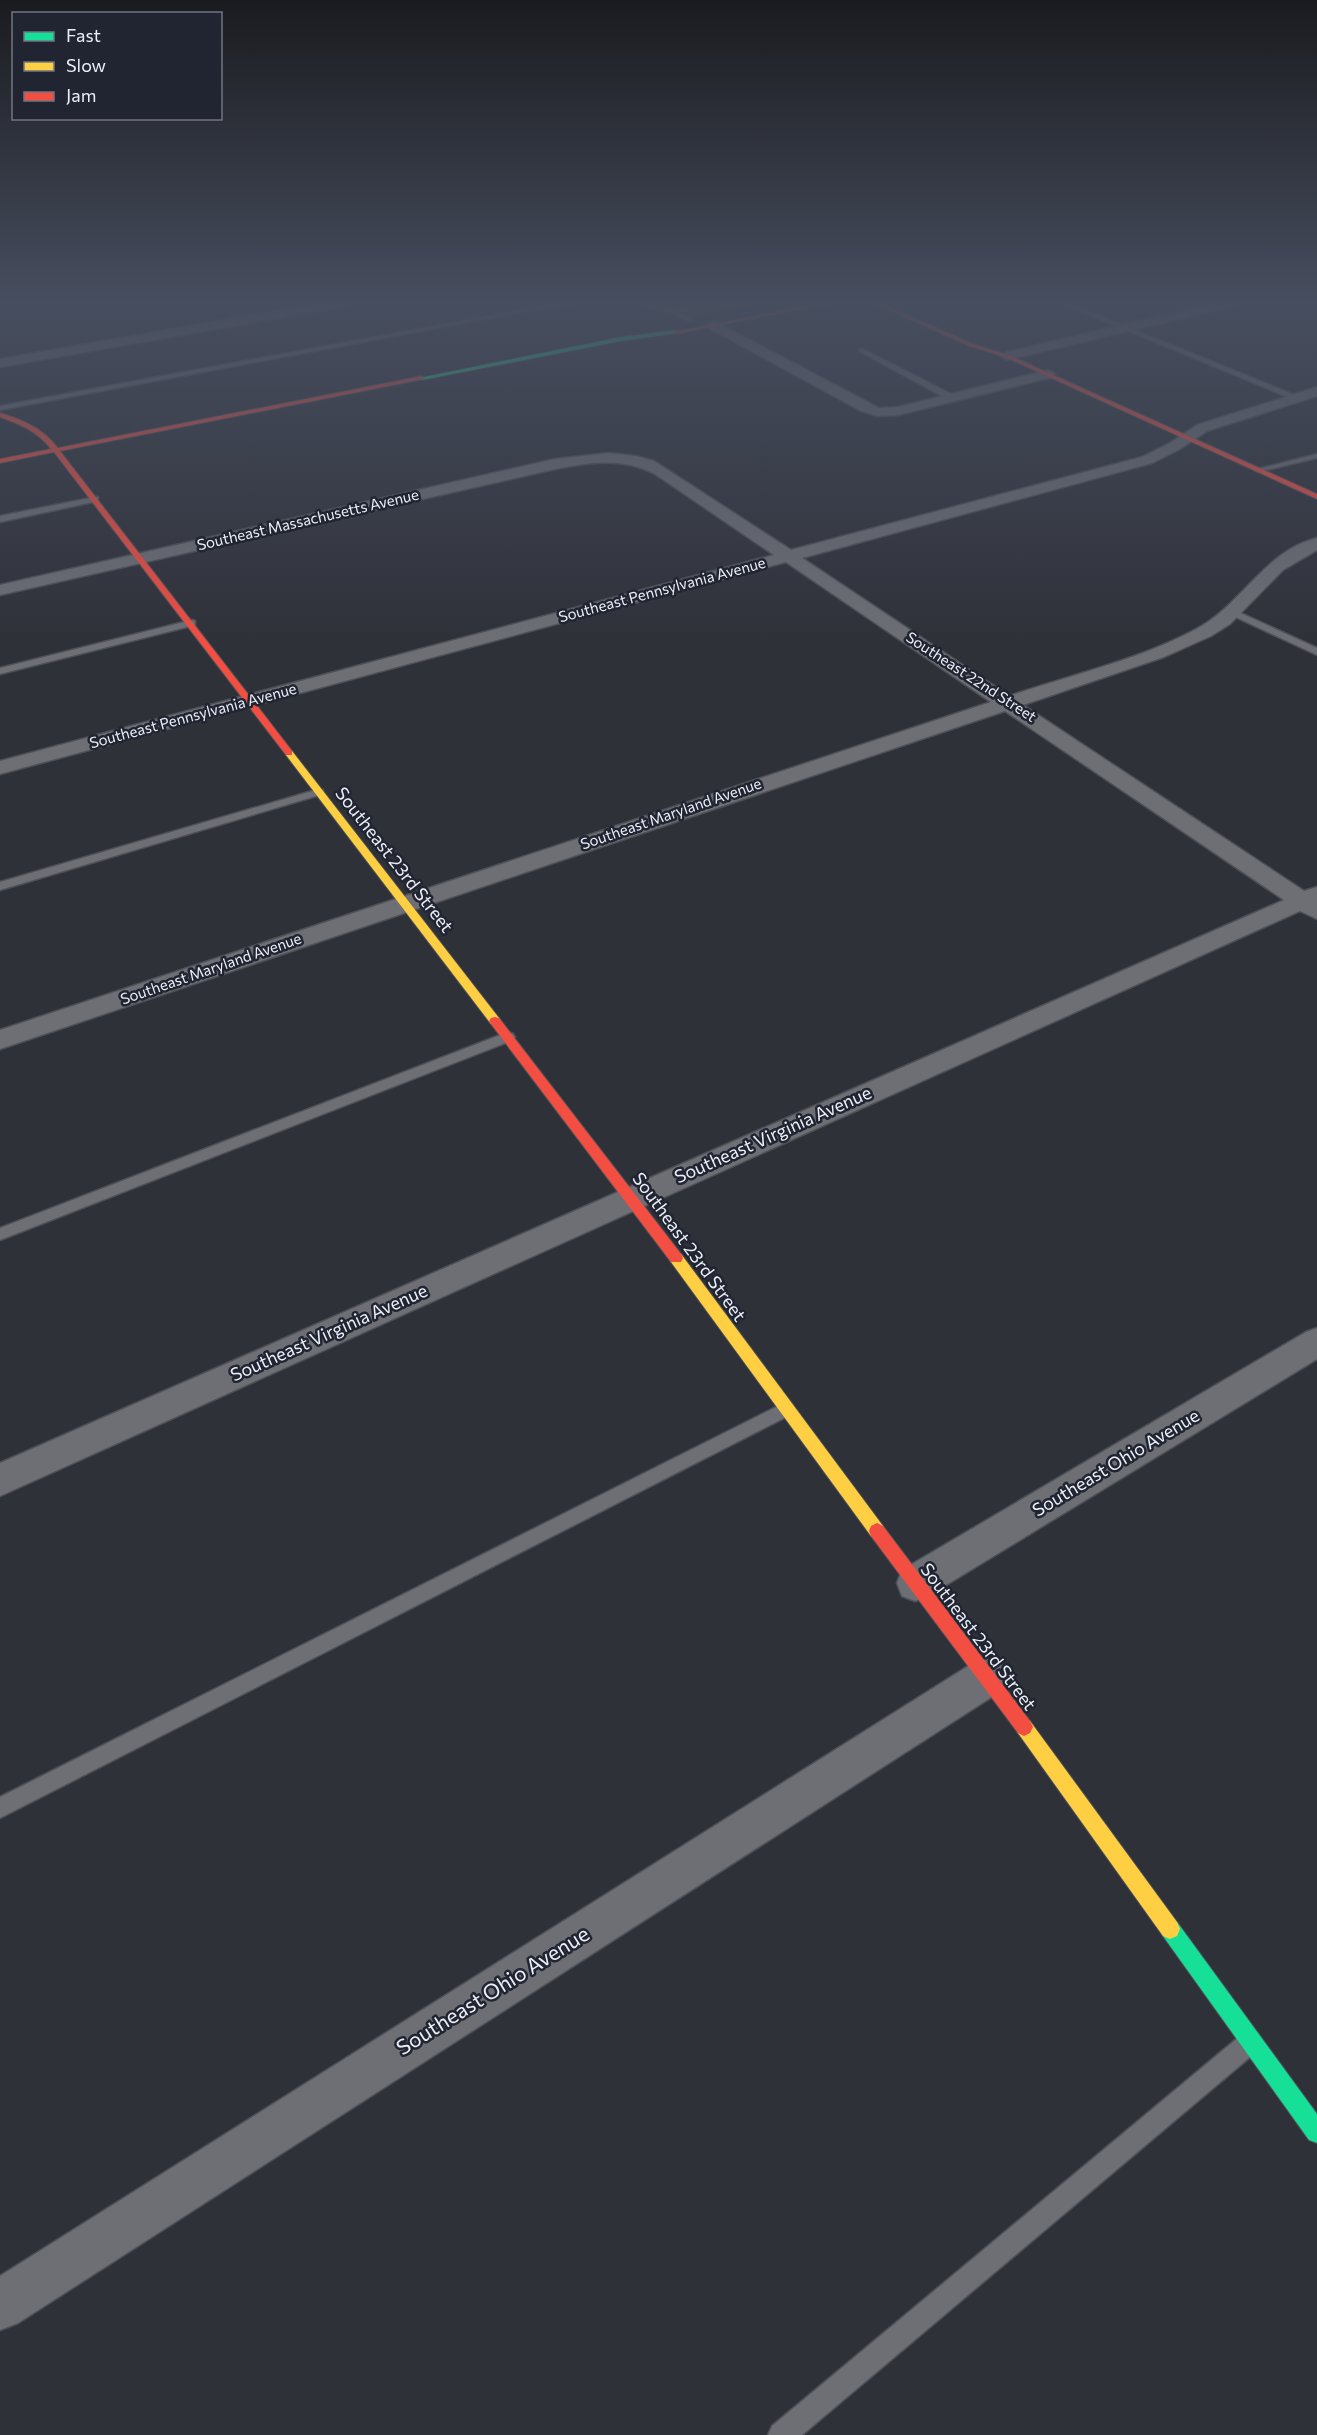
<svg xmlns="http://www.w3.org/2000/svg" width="1317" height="2435" font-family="Commissioner,sans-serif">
<rect width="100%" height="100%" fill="#2f3139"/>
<polygon fill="#4e5223" points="644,302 765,302 683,318 666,315"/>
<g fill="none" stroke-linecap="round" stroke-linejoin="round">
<g stroke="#4e5057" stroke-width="3">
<g id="lane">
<polygon points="564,302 577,302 0,410 0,406"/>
<polygon points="638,302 673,310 711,302 722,302 679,313 692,319 690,322 671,313 649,308"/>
<polygon points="1058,302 1066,302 1302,398 1295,400"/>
<polygon points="861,348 955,396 956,398 949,400 859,351"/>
<polygon points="1317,454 1317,458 1258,472 1254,470"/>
<polygon points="95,497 98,497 98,501 0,522 0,516"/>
<polygon points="1232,609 1317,648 1317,655 1229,614 1229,610"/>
<polygon points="192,620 195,621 195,625 0,674 0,668"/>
<polygon points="319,789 323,790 323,794 0,890 0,882"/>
<polygon points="508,1032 513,1034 515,1037 513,1040 0,1240 0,1228"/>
<polygon points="786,1402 792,1404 794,1409 792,1414 0,1818 0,1797"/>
<polygon points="1248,2033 1256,2036 1259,2044 1256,2052 802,2435 768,2435 772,2426 1240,2036"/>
</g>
</g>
<g stroke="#4e5057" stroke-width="3">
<g id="street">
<polygon points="326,302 353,302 347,306 0,367 0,359"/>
<polygon points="1219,302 1241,302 1235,306 1007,360 1000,356 1007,352"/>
<polygon points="714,321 879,408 898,407 1048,370 1055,374 1053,377 898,415 878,416 861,411 709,328 708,325"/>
<path d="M1317 387V396L1207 431 1180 449 1152 463 802 558 1009 696C1071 675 1142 659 1198 628 1242 604 1266 550 1317 538V550L1283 570 1230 624 1211 636 1164 657 1023 705 1304 891 1317 887V919L1300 911 0 1496V1463L1284 900 1005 711 0 1049V1030L991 702 786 562 0 774V761L774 555 655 474C623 457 590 462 555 469L0 595V585L555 459 609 453 636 456 654 461 791 550 1142 457 1170 443 1197 425Z"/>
<polygon points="1317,1328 1317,1359 928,1596 915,1601 902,1596 897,1583 902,1570 1306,1332"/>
<polygon points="987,1658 1001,1663 1006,1677 1001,1691 18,2323 0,2330 0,2276 973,1663"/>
</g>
</g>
<g stroke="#4e5057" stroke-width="2">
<g id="fast">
<polygon points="676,330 678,333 621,341 422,380 419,378 621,337"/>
<polygon points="1170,1919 1177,1922 1317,2114 1317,2143 1309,2140 1163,1936 1160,1929 1163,1922"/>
</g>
</g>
<g stroke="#4e5057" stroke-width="2">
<g id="slow">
<polygon points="286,751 292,751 499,1018 501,1021 499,1024 491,1024 286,755"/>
<polygon points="676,1252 681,1254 883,1526 885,1531 883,1536 877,1539 871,1536 671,1262 669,1258 671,1254"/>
<polygon points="1024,1718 1030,1721 1177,1922 1180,1929 1177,1936 1170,1939 1163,1936 1018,1733 1015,1727 1018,1721"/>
</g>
</g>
<g stroke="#4e5057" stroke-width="2">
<g id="jam">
<polygon points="824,302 836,302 676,334 673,332"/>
<polygon points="871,302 879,302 973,344 1009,355 1317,494 1317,499 1005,357 969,346"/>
<path d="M422 376 424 379 60 451 292 751V755H286L54 452 0 463V459L51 449C37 431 21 425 0 417V413C24 420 42 428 58 448Z"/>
<polygon points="495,1017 499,1018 681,1254 683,1258 681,1262 671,1262 491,1024 489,1021 491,1018"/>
<polygon points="877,1523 883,1526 1030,1721 1033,1727 1030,1733 1024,1736 1018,1733 871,1536 869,1531 871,1526"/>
</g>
</g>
<use href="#lane" fill="#6d6f75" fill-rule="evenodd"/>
<use href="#street" fill="#6d6f75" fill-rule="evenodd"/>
<use href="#fast" fill="#16e098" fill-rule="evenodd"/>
<use href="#slow" fill="#ffcf43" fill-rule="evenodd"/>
<use href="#jam" fill="#f24e42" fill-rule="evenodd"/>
</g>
<linearGradient id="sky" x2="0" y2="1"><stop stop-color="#1a1b1f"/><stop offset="0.47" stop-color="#474e5f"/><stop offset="1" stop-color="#474e5f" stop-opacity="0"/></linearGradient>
<rect width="1317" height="643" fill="url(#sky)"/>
<g text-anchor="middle" stroke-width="5" stroke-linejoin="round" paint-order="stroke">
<g font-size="15" fill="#eaeef7" stroke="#212532">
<text transform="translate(308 520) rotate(-13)" y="5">Southeast Massachusetts Avenue</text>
<text transform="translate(662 590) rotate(-15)" y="5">Southeast Pennsylvania Avenue</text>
<text transform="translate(971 677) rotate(33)" y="5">Southeast 22nd Street</text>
<text transform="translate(193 716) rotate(-15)" y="5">Southeast Pennsylvania Avenue</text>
<text transform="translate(671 814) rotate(-19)" y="5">Southeast Maryland Avenue</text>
<text transform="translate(211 969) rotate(-19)" y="5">Southeast Maryland Avenue</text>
</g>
<g font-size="18" fill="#eaeef7" stroke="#212532">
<text transform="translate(394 860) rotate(52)" y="6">Southeast 23rd Street</text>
<text transform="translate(773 1135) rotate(-24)" y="6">Southeast Virginia Avenue</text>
<text transform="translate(689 1247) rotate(54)" y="6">Southeast 23rd Street</text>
<text transform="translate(329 1333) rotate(-24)" y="6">Southeast Virginia Avenue</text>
<text transform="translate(1116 1463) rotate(-31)" y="6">Southeast Ohio Avenue</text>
<text transform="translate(978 1637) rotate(53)" y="6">Southeast 23rd Street</text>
</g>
<g font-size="21" fill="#eaeef7" stroke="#212532">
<text transform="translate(493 1991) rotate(-32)" y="7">Southeast Ohio Avenue</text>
</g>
</g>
<rect x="12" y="12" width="210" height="108" fill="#212532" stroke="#717581" stroke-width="1.5"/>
<rect x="24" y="32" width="30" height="9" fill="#16e098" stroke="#717581" stroke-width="1.5"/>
<text x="66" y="42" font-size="18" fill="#eaeef7">Fast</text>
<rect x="24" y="62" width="30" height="9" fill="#ffcf43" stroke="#717581" stroke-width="1.5"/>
<text x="66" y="72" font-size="18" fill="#eaeef7">Slow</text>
<rect x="24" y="92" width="30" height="9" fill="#f24e42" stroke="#717581" stroke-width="1.5"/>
<text x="66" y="102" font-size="18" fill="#eaeef7">Jam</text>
</svg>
